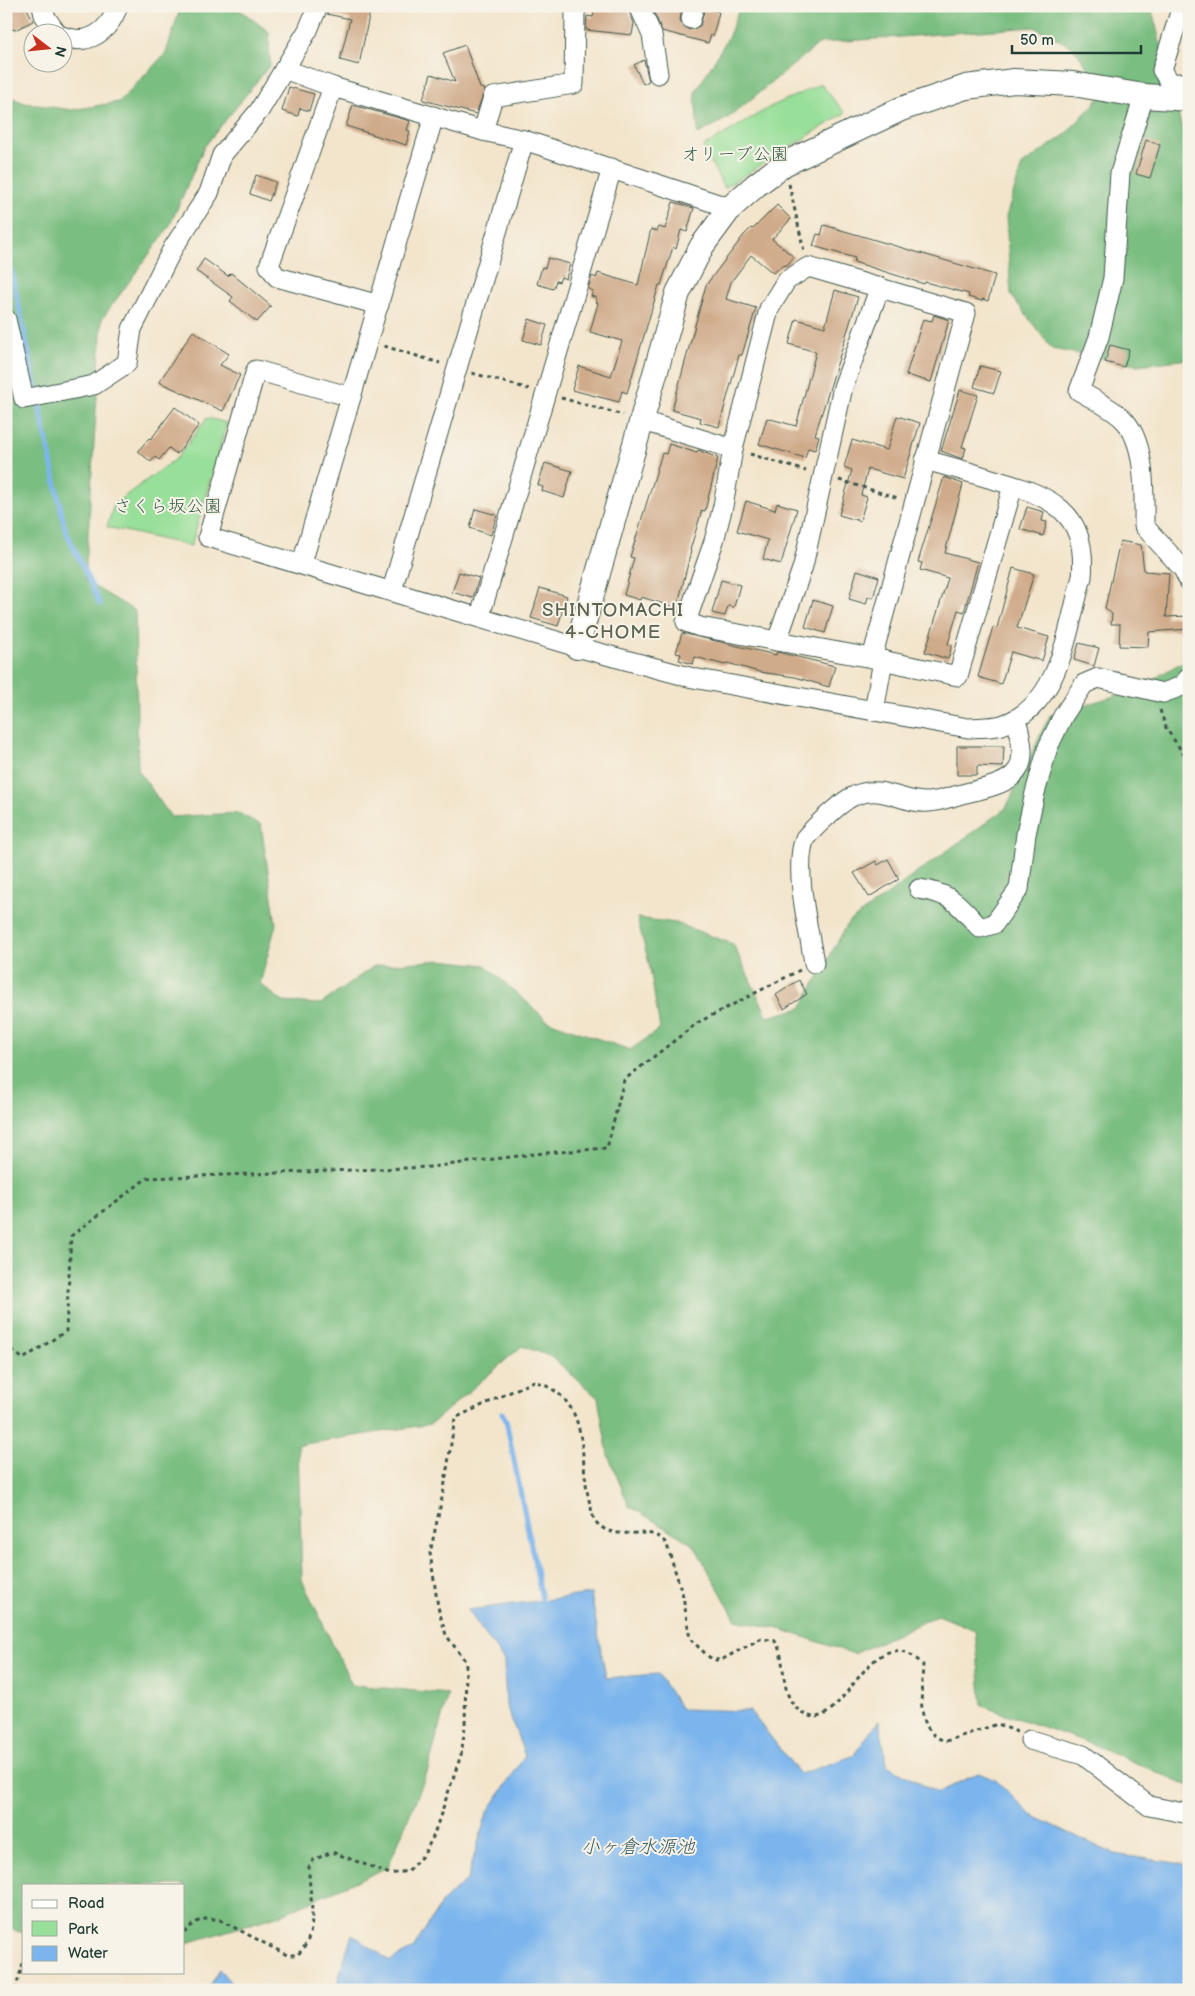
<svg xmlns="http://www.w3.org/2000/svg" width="1195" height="1996" font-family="'Balsamiq Sans','Klee One',sans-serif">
<rect width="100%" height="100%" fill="#f7f3e8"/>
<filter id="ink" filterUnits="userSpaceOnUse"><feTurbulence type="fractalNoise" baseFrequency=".02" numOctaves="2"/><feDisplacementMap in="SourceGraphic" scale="10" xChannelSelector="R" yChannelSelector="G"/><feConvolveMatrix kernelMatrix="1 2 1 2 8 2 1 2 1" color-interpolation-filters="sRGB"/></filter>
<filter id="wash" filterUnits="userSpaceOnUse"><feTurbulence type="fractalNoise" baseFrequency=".0096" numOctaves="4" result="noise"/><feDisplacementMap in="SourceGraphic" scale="20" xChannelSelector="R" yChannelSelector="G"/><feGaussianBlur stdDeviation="1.12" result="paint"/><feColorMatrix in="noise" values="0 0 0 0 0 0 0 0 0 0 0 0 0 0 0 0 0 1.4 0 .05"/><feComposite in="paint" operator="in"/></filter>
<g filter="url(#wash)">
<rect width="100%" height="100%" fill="#f3e5cc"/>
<g fill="#98df99" stroke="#5c8e66">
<polygon points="821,84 845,113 724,188 703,147 770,107"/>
<polygon points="207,418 227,423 191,546 107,527 114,504 178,457"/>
</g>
<g fill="#7abe81" stroke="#4c7e5a">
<polygon points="181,6 235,6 269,32 270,65 204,147 169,227 102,319 85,581 135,611 138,770 171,817 238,813 261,825 276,924 260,984 283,1002 321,1004 374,966 441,960 485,965 548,1021 630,1050 660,1029 649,963 637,918 676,923 733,944 768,1017 801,1008 848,923 1006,808 1050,715 1135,690 1189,658 1189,1786 1092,1744 982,1706 975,1630 938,1615 854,1654 780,1629 736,1620 694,1545 629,1506 608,1455 598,1398 552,1357 522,1346 431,1424 298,1445 302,1580 352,1685 448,1694 427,1773 388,1867 280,1915 184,1944 184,1885 24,1885 24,1933 6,1928 6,95 24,103 72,110 119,102 166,53"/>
<polygon points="740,6 1151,6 1181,125 1189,128 1189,359 1137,365 1052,349 1011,295 1006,217 1022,165 1065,135 1105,92 1073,47 1034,27 820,43 728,118 698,134 695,93 729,36"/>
</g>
<g fill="#7cb5ed" stroke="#4e7990">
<polygon points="591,1594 606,1678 658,1674 681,1709 750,1711 800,1774 853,1756 879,1720 887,1765 937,1793 978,1773 996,1780 1031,1815 1114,1854 1189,1865 1189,1990 335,1990 352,1934 390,1961 413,1949 442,1902 467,1880 487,1813 525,1756 506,1705 504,1661 468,1610"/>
<polygon points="220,1970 237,1990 207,1990"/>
</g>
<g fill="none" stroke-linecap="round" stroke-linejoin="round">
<g stroke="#7cb5ed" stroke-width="5">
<polyline points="6,244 65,529 100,604"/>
<polyline points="502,1413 506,1420 542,1600"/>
</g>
</g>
<g id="blocks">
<g fill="#d0ab8a">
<polygon points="6,6 26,6 33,21 15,30 6,27"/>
<polygon points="329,6 371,6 359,65 340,60 350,19 327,14"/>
<polygon points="651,6 682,6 680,22 689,30 700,26 705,8 719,12 713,36 711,35 708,43 662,31"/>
<polygon points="613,7 628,9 634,23 632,35 586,30 587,16 593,17 595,8 612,11"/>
<polygon points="465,45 480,88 485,89 476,114 423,100 431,74 455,82 443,53"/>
<polygon points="644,60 649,81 643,84 634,65"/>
<polygon points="289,87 314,94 309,111 300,108 298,116 282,111"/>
<polygon points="353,105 410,121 407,130 410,131 406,145 346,126"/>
<polygon points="1146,140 1160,145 1150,178 1136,174"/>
<polygon points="256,175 276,182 269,201 250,194"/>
<polygon points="673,202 694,208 687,232 681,230 676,249 673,247 661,285 659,285 627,393 622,391 619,402 572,390 579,366 611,376 622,341 590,332 598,303 596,302 597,298 591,296 593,291 588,289 592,276 596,278 598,273 638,285 651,229 657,231 659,227 665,229"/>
<polygon points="777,205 791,219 772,239 794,257 787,265 782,266 773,273 751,255 731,282 726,299 756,308 742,355 739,355 719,427 700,422 701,418 672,410 706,285 744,235 751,228 753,229"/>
<polygon points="824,225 995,275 988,301 982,299 982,301 968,297 969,294 925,282 924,284 854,262 855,258 813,246 817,234 821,235"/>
<polygon points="548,258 570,264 566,279 561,277 559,282 556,281 553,289 537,284 542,267 545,268"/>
<polygon points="204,259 228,276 231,273 271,306 257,322 230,301 233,297 196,271"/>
<polygon points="835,290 858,297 815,435 819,436 815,450 808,448 805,458 759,444 767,418 796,426 816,352 789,344 796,319 825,327"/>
<polygon points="934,315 949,320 931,382 906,375 923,319 932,321"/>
<polygon points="529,319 547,325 541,345 523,340"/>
<polygon points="193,331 229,354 220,365 240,375 223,411 159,382"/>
<polygon points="1110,345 1129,350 1124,367 1105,362"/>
<polygon points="980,366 1001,371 994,393 974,387"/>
<polygon points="960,390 978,395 962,447 966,448 963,459 941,451"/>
<polygon points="175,407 199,425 177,454 169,448 159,460 155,457 151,462 138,451 149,438 151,439"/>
<polygon points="897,416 920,423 903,479 868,469 861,495 867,497 860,521 839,515 852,470 844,467 852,440 887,450"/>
<polygon points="669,444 697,453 698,450 718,458 705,511 702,510 690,550 691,551 677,608 641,597 640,600 624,595 634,558 630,557 662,453 666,454"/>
<polygon points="545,463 572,471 564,498 542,491 543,487 538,485"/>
<polygon points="944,477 963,484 945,553 978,562 964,612 958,610 948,644 952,645 948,659 925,652 948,578 920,570 922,563 918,562"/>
<polygon points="746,501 775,510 777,503 797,509 781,564 763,559 768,540 737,531"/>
<polygon points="1027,507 1044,512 1042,521 1047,522 1043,536 1020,529"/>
<polygon points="475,509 497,515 491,535 470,528"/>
<polygon points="1120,541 1141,545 1144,571 1169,573 1166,617 1189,616 1189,629 1149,632 1148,647 1119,646 1120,624 1111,624 1112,614 1105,608"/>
<polygon points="1013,568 1034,574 1017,628 1049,637 1042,661 1011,652 1001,684 978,677 993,627 997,628"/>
<polygon points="857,570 879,577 873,598 868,597 866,604 849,599"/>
<polygon points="459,572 479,578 473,598 452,592"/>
<polygon points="721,580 740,585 734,607 728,606 725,616 712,613"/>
<polygon points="540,588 567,596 558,626 531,618"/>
<polygon points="813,600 833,606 825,633 805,627"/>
<polygon points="682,633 776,655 777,652 835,666 829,687 795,677 759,672 731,664 726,663 725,665 695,657 693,664 679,660 681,654 676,653"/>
<polygon points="1079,643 1099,648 1094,666 1074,660"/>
<polygon points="957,746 1004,746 1003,767 977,766 977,775 957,775"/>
<polygon points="888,859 899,879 869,897 854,873 876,861 878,865"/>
<polygon points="799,980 807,994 784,1009 776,995"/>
</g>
</g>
</g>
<g filter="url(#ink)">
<use href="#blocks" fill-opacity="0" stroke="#3f564b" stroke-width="1"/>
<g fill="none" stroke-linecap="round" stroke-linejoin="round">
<g stroke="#3f564b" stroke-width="21">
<g id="minor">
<polyline points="42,6 44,15 56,32"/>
<polyline points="639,6 652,35 658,74"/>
<polyline points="1182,6 1162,70 1171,84 1189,82"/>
<polyline points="691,19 694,6"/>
<path d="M62 36C89 47 109 31 118 6"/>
<polyline points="284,69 333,87 483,131 524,140 730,208"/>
<polyline points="333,87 269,266 277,277 379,305"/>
<path d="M1144 96 1120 173 1113 278 1099 337 1079 391C1093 399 1110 407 1122 418 1147 441 1144 495 1144 526L1183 569 1189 581"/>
<polyline points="483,131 493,97 574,84 575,12 578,6"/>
<polyline points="6,319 24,399 94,385 127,363 132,329 173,248 209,193 222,155 259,111 308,30 318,6"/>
<path d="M351 397 256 370 208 537 577 647 693 678 968 728C979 727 991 728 1002 725 1061 706 1067 629 1082 577 1088 511 1050 496 995 480 972 473 948 466 925 460"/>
<polyline points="643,421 733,449"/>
<polyline points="302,563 434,116"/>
<polyline points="392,590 524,140"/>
<polyline points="480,616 612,168"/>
<polyline points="777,641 803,566 843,387 880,287"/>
<polyline points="872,658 966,313 808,267 786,281 769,309 733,449 723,506 714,541 686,622 700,627 872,658 958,676 1013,486"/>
<polyline points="874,711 883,660"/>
<path d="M919 889C953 894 958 904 980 928L994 924 1019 889 1026 834 1035 793 1048 747 1063 716 1084 684 1098 678 1163 693 1182 686 1189 677"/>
<path d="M814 963C809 930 793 868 805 838 814 828 841 801 854 796 883 783 902 804 929 802 942 801 956 795 970 792 1019 781 1031 771 1016 719"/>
<polyline points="1030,1740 1083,1755 1149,1806 1189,1814"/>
</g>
</g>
<g stroke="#3f564b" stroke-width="26">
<polyline id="tertiary" points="577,647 678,293 702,246 730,208 756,185 784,164 901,109 966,87 1014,81 1073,84 1144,96 1189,99"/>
</g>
<g stroke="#3f564b" stroke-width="3" stroke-dasharray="4 4" stroke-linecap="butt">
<polyline points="789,184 804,251"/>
<polyline points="384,346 440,363"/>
<polyline points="472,373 529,389"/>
<polyline points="561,398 623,415"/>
<polyline points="750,454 806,471"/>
<polyline points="839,480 898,498"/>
<polyline points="1160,710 1166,728 1189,762"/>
<polyline points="6,1345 23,1359 66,1331 71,1236 147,1178 431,1167 534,1154 607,1148 624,1080 697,1023 800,970"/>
<path d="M184 1933C195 1921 204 1916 220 1920L287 1955H297C322 1933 308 1895 309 1867L313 1860 332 1852 390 1874 408 1871 424 1854 433 1837 461 1755 465 1727 466 1662 446 1635 438 1607 430 1553 444 1489 455 1418 534 1381C594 1400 577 1456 590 1504 592 1510 592 1517 596 1522 616 1546 651 1520 667 1545L683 1596 690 1639 709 1657 716 1660 723 1659 760 1639 774 1640C790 1658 774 1703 809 1716 845 1729 872 1611 923 1665 922 1690 914 1733 946 1741L998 1724 1017 1732"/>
<polyline points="15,1990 24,1960"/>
</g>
<use href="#minor" stroke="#fff" stroke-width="19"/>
<use href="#tertiary" stroke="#fff" stroke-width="24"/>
</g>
</g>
<g text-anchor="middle" stroke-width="4" stroke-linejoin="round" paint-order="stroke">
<g font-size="18" fill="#375d48" stroke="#f7f3e8">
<text x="735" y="160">オリーブ公園</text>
<text x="168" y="512">さくら坂公園</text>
</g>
<g font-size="19" letter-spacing="1" fill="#5d6452" stroke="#f7f3e8">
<text x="613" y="616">SHINTOMACHI<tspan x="613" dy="22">4-CHOME</tspan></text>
</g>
<g font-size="19" font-style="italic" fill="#365b62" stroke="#f7f3e8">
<text x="638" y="1853">小ヶ倉水源池</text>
</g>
</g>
<rect width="1195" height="1996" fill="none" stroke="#f7f3e8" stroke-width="25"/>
<rect x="22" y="1884" width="162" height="90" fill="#f7f3e8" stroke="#a1aaa0"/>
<rect x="32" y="1900" width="25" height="8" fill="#ffffff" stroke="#a1aaa0"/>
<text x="68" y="1908" font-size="15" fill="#1f3d34">Road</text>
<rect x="32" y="1921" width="25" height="15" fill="#98df99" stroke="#a1aaa0"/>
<text x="68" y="1934" font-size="15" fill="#1f3d34">Park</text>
<rect x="32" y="1946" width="25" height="15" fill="#7cb5ed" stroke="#a1aaa0"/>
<text x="68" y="1958" font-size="15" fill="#1f3d34">Water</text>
<g transform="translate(48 48) rotate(106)"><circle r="24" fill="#f7f3e8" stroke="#a1aaa0"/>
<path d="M0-4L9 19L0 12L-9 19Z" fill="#c8321e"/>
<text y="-8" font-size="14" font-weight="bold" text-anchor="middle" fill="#1f3d34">N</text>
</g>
<path d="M1012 45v8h129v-8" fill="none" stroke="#1f3d34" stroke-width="2.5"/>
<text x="1020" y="45" font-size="15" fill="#1f3d34" stroke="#f7f3e8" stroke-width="4" paint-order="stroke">50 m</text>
</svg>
